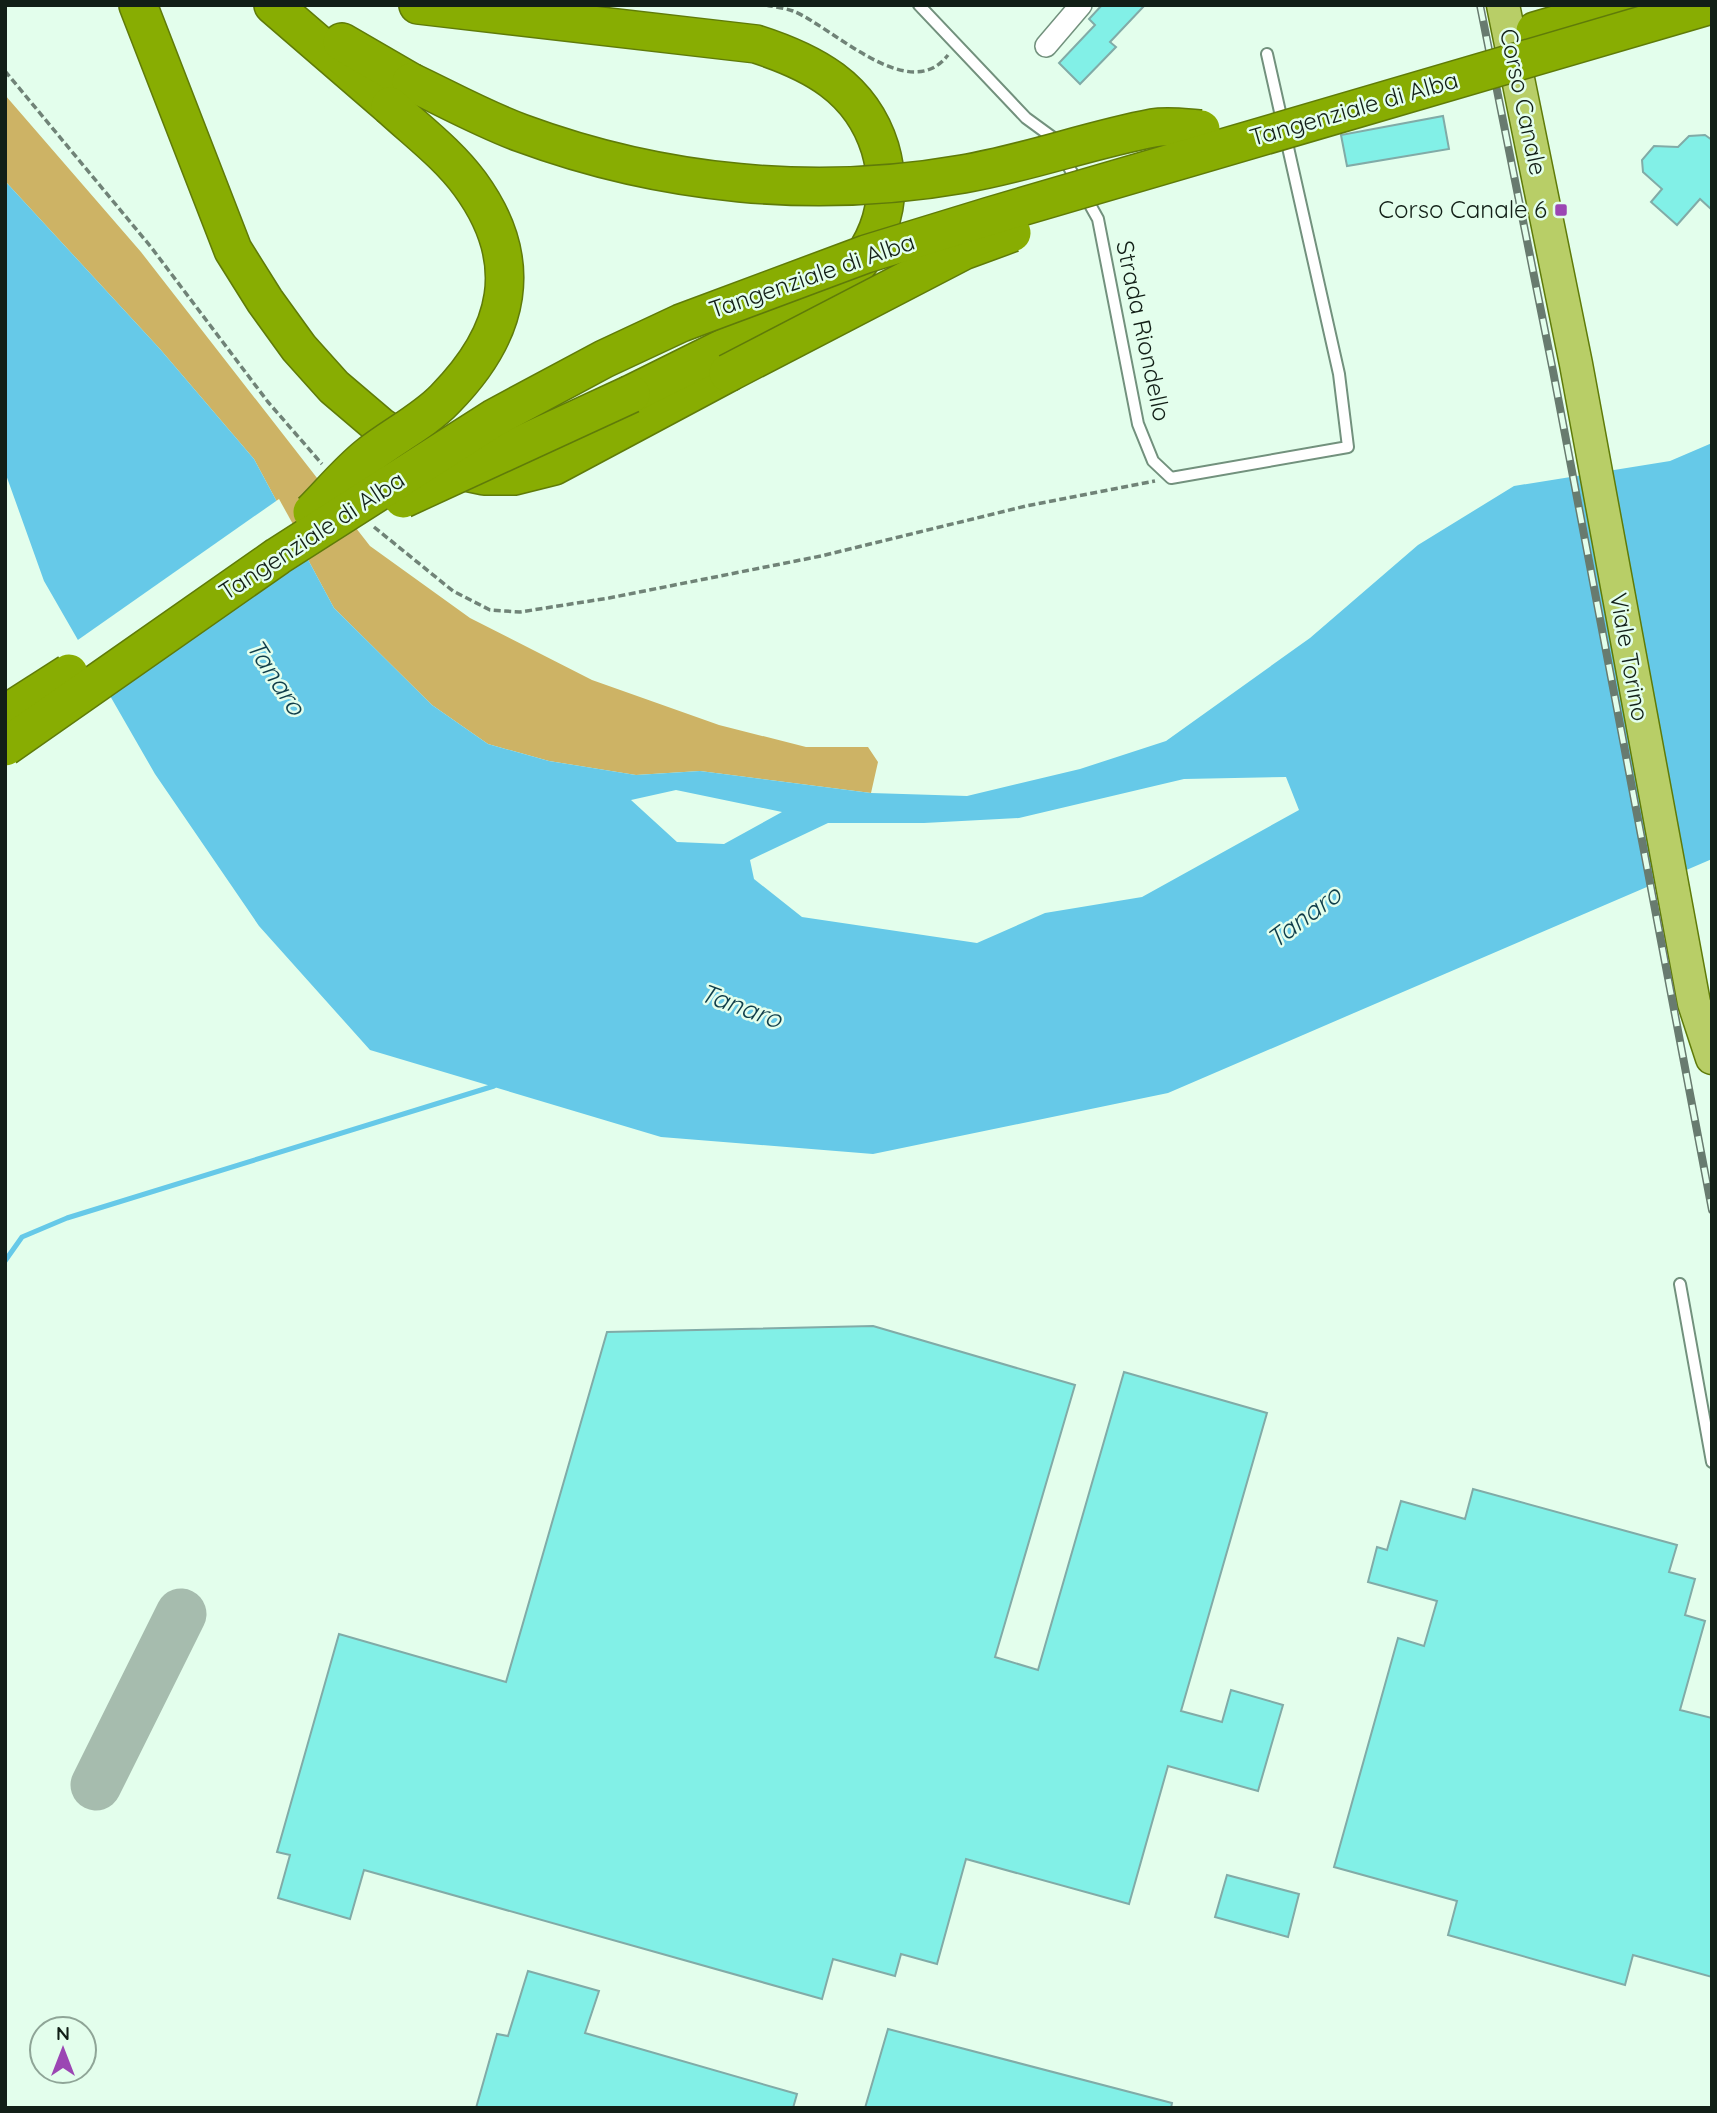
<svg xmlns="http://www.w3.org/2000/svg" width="1717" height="2113" font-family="Quicksand,sans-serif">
<rect width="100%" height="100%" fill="#e3feec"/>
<polygon fill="#cdb365" points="5,95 141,252 370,546 470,618 592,680 719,725 806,747 868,747 878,762 871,793 700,771 636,775 549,761 488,744 432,705 334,608 254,459 160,349 5,181"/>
<path fill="#66c9e8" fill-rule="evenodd" d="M5 181 160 349 254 459 334 608 432 705 488 744 549 761 636 775 700 771 871 793 967 796 1080 769 1166 741 1310 638 1418 545 1514 486 1670 461 1712 443V859L1168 1093 873 1154 661 1137 370 1050 259 926 155 774 44 581 5 472ZM1286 777 1299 810 1142 897 1045 913 977 943 802 917 754 879 750 860 828 823H924L1019 818 1184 779ZM676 790 782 812 724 844 677 842 631 800Z"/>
<polygon fill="#e3feec" points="279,499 310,555 105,694 75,642"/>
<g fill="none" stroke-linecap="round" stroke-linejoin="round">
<polyline stroke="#66c9e8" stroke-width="5" points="5,1261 22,1237 67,1218 494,1086"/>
<polyline stroke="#a6bcae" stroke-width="51" points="96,1785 181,1614"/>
</g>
<g fill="#82f0e7" stroke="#81aba7" stroke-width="2">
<polygon points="1102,5 1145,5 1110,42 1116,47 1080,84 1059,63 1095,25 1089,19"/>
<polygon points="1443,116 1449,149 1347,166 1341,135"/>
<polygon points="1705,135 1712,140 1712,210 1700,199 1677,225 1651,202 1662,189 1643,172 1642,160 1654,146 1678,147 1689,136"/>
<polygon points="873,1326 1075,1385 995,1657 1038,1670 1124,1372 1267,1413 1181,1711 1222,1722 1231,1690 1283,1705 1258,1791 1168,1766 1129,1904 966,1859 937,1964 901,1954 895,1976 833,1959 822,1999 364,1870 350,1919 278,1898 290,1855 277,1852 339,1634 506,1682 607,1332"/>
<polygon points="1473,1489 1677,1545 1669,1572 1695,1579 1685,1615 1705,1621 1680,1710 1712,1718 1712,1977 1633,1955 1625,1985 1448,1935 1457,1901 1334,1867 1398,1638 1424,1646 1437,1601 1368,1582 1377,1547 1387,1550 1401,1501 1465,1519"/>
<polygon points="1227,1875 1299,1894 1288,1937 1215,1917"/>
<polygon points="528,1971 599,1991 585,2033 797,2094 793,2108 476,2108 497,2034 508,2036"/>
<polygon points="888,2029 1172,2103 1171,2108 865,2108"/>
</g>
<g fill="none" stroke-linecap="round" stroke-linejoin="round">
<g stroke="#72917d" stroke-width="14">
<g id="lane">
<polyline points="919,5 1026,118 1052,137 1098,219 1138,424 1153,461 1171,478 1348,447 1339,374 1267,54"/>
<polyline points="1680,1284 1712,1462"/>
</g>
</g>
<g stroke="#72917d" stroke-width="24">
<polyline id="street" points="1046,46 1081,5"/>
</g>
<g stroke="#5f7b09" stroke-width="35">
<polyline id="primary" points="1503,5 1576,364 1694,1003 1712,1058"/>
</g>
<g stroke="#5f7b09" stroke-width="40">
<g id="highway">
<polyline points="138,5 233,250 265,301 299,348 334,387 381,427 441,467 484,476 514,476 554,466 728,373"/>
<polyline points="273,5 390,106"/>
<path d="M418 5 756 44C812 62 861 87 880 148 897 206 875 255 830 293 810 310 773 323 750 335 710 355 671 374 631 394"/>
<polyline points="1535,31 1623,5"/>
<polyline points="342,42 411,82"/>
</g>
</g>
<g stroke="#708377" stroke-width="3.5" stroke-dasharray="7 3.5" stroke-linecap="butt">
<path d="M766 5C775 7 785 8 793 11 833 27 909 106 948 55"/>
<polyline points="5,71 151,247 268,402 322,464"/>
<polyline points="374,527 453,591 490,610 520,612 609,598 821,556 1026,506 1155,481"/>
</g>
<use href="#lane" stroke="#fff" stroke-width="10"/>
<use href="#street" stroke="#fff" stroke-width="21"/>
<use href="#primary" stroke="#b8ce67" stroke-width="32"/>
<use href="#highway" stroke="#88ad02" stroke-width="37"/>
<g stroke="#687b6f" stroke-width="8">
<polyline id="rail" points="1480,5 1553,371 1712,1210"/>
</g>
<use href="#rail" stroke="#e3feec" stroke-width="5" stroke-dasharray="16" stroke-linecap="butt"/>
<g stroke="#5f7b09" stroke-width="40" stroke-linecap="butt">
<g id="highway-bridge">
<path d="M411 82C447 99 483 119 521 133 662 185 815 200 963 174 1028 163 1089 140 1153 128 1168 125 1186 128 1201 129"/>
<polyline points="728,373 963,251 1012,233"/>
<polyline points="403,499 631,394"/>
<path d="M312 512C330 494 348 472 368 456 393 436 424 421 445 399 510 333 527 262 470 184 448 154 417 131 390 106"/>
<polyline points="5,714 69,673"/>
<polyline points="5,747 278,556 494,418 604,359 681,323 866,254 990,216 1711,5"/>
</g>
</g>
<use href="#highway-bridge" stroke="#88ad02" stroke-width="37"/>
</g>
<rect fill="#9b46b3" stroke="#e3feec" stroke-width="2.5" x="1554" y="203" width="14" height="14" rx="3.5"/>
<g text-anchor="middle" stroke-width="5" stroke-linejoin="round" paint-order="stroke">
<g font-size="24" fill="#121f17" stroke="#e3feec">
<text transform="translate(1523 102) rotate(78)" y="8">Corso Canale</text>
<text transform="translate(1354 109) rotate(-16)" y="8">Tangenziale di Alba</text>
<text transform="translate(812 276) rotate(-19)" y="8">Tangenziale di Alba</text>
<text transform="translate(1143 331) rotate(78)" y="8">Strada Riondello</text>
<text transform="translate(312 536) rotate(-33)" y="8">Tangenziale di Alba</text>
<text transform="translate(1629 657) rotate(80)" y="8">Viale Torino</text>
</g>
<g font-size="24" fill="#121f17" stroke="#e3feec" text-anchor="end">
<text x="1547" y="218">Corso Canale 6</text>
</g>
<g font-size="26" font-style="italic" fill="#0f3d4a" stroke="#e3feec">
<text transform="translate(276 677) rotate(57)" y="9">Tanaro</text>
<text transform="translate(1304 917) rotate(-37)" y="9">Tanaro</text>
<text transform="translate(741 1006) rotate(20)" y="9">Tanaro</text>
</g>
</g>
<rect width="1717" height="2113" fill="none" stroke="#121f17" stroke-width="14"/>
<g transform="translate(63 2050)"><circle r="33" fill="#e3feec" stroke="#8fa597" stroke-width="2"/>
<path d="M0-5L12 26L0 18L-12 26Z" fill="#9b46b3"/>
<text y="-10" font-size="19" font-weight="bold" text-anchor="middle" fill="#121f17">N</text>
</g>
</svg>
